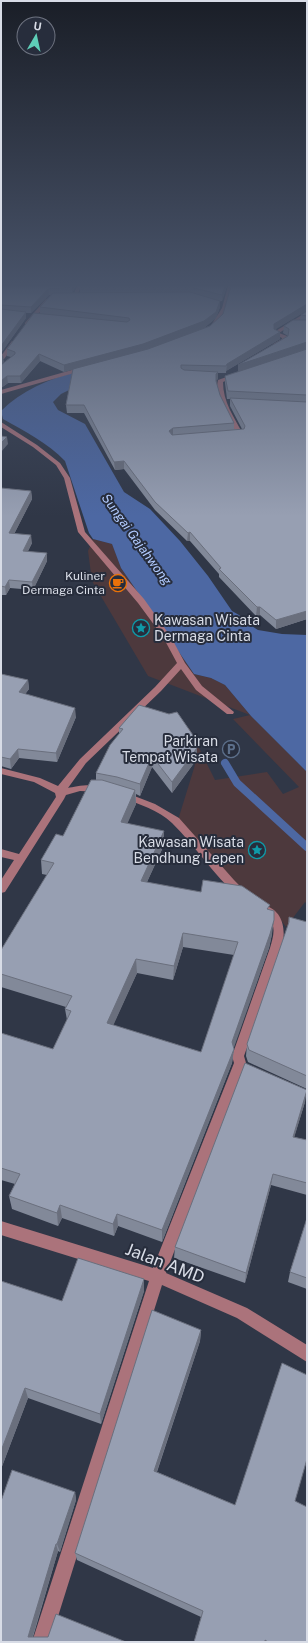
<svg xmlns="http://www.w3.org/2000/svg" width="308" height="1643" font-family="'Public Sans',sans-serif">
<rect width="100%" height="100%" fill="#303747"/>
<polygon fill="#4d393d" points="93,539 112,544 121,568 194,674 211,678 225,685 251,716 307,772 307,904 305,902 286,927 276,913 234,881 178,820 195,765 175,731 189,728 215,780 267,772 283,794 299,787 233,719 250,715 148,676 92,581 88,551"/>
<path fill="#4d68a3" d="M77 372 73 388 61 394 53 402 58 410 85 424 124 492 150 509 180 541 208 576 232 611 239 615 247 623 258 630 282 634 307 635V772L251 716 225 685 211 678 194 674 121 568 112 544 93 539 89 533 65 461C48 443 24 431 3 419L1 411C21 391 50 378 77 372Z"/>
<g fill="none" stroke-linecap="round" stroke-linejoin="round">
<polyline stroke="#4d68a3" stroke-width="8" points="225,763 237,783 307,847"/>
<g fill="#ab737b" fill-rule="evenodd">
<polygon points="77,286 81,286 77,296 75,297 73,296"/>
<path d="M228 286H232C229 302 225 316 214 327H210L222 308Z"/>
<polygon points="46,299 50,300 29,325 25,325 25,323"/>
<polygon points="307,312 307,315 279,333 287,336 287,341 277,346 273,346 273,344 282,339 282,338 274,334 274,332"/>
<polygon points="12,341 17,342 4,359 1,359 1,356"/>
<polygon points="86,366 88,367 88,369 1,394 1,390"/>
<path d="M235 374 240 375 223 382C223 402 234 417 243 434 240 437 231 437 228 434L236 432C228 417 213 398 218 380Z"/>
<path d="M1 422 37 445 60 463 70 478 85 532 144 599 171 637 185 663 202 686 234 712 233 714H227L196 690 181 669 161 691 86 763 68 788C76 786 99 782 105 790L103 792 80 791 66 795 64 799 5 892 1 893V880L14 860 1 857V849L19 854 56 797 55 793 34 782 1 774V768L40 778 58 786 80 759 155 687 177 663 163 637 138 603 78 532 64 478 56 465 33 447 1 427Z"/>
<path d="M124 792 155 804 179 818 234 880 247 893 246 896H238C213 875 196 846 172 823 159 810 138 804 121 797L119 795Z"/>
<path d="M264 905C284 911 286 930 282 948L244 1056 246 1063 166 1273 247 1308 307 1345V1362L237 1318 162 1285 50 1642H32L149 1281 1 1235V1221L153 1268 234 1063 232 1056 270 948C273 937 277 926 268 918 264 915 261 913 259 909L260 906Z"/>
</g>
</g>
<g fill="#828999" fill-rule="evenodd">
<path d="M1 286H76L72 293H80V287L227 286 222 301H220V307L216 318 204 328 307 286V619L276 629 260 615 256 616 219 577V574L190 541H187L155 510 124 469 115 470 84 413H67L66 405 73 369 64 372 40 361 21 383H8L1 388V365L11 357 7 356V349L40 314V307L52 295H49L31 313H26V318L1 353ZM306 311H307L301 315 300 320 284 326 283 333 288 336 238 372 225 376V383L227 399H230V406L242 429H234V423L220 395 216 380 218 379V373H226V371L280 339V332L275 329Z"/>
<polygon points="1,488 31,491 32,499 14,534 32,543 28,551 47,561 33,590 10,588 6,595 1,595"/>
<polygon points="1,674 28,680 29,689 25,694 76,717 57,762 19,758 11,769 1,766"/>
<path d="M139 705 197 759 172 793 152 767 140 796 136 794V804L127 823 164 845 147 882 269 910 272 934 269 948 233 1048 234 1049 232 1063 162 1242 118 1226 114 1236 62 1218 58 1226 12 1209 9 1196 15 1184 1 1180V1033L53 1049 67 1020 65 1009 66 1007 1 987V950L47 875 42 874 41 860 63 836 96 780V773L119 734V728ZM183 947 234 955 201 1052 113 1025 137 973 173 980Z"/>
<polygon points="289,917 307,922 307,1089 248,1062 246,1056 247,1044 288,926"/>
<polygon points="305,1102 294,1137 307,1140 307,1195 271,1185 245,1283 174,1258 175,1247"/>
<polygon points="307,1218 307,1289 288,1282 290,1272"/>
<polygon points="144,1279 144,1291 101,1424 28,1398 1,1469 1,1281 62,1301"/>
<polygon points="201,1330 200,1341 157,1472 235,1505 295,1501 307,1642 194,1642 201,1617 77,1560 75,1553"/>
<polygon points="75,1492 76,1500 60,1552 58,1551 33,1637 1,1642"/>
</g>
<g fill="#6a6f7d">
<polygon points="72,286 76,286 72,294"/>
<polygon points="225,286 227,286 222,301 222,295"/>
<polygon points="48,289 49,295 31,313 31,307"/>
<polygon points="220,301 220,307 216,318 204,328 144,351 64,372 64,365"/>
<polygon points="307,304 306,311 273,331 274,324"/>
<polygon points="26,312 26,318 1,353 1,346"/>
<polygon points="280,332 280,339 226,371 226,373 227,364"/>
<polygon points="307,342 307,349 238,372 238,365"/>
<polygon points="39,354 40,361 21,383 20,376"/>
<polygon points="3,355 4,362 1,365 1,357"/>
<polygon points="218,372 218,379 216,381 216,374"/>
<polygon points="7,376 8,383 1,388 1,381"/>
<polygon points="173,428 173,436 169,431"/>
<polygon points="7,437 8,444 1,452 1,443"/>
<polygon points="124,461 124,469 115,470 114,462"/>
<polygon points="31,491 32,499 10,542 9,533"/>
<polygon points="190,532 190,541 187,541 188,533"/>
<polygon points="31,535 32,543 24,559 23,551"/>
<polygon points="47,553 47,561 33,590 32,582"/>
<polygon points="9,580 10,588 6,595 5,587"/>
<polygon points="257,607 260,607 260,615 256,616"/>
<polygon points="307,611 307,619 276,629 276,620"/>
<polygon points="28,680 29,689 20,701 19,692"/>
<polygon points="75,708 76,717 57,762 56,753"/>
<polygon points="197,748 197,759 172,793 172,782"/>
<polygon points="18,749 19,758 11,769 10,759"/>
<polygon points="152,756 152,767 140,796 140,784"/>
<polygon points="135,790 136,804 122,836 121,822"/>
<polygon points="164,831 164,845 141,895 141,881"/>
<polygon points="274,920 272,934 269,948 231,1056 232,1042"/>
<polygon points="183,933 183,947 173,980 174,966"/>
<polygon points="136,959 137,973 108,1037 107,1023"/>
<polygon points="234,1049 232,1063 162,1242 162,1230"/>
<polygon points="307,1090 305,1102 291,1148 293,1137"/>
<polygon points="273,1174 271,1185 245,1283 246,1273"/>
<polygon points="60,1205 62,1218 58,1226 57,1213"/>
<polygon points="117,1214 118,1226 114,1236 113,1224"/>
<polygon points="144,1279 144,1291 101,1424 100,1414"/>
<polygon points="201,1330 200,1341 154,1480 154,1471"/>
<polygon points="25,1388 28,1398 1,1469 1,1451"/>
<polygon points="75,1492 76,1500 60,1552 57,1544"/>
<polygon points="56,1544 58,1551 31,1642 28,1637"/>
</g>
<g fill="#979fb2" stroke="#6a6f7d" fill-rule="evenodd">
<polygon points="1,286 72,286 72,287 48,289 31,307 1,305"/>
<polygon points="80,286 225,286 222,295 190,287 80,287"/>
<polygon points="231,286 307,286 307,304 274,324 274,329 280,332 227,364 226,366 181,365 181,368 184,370 218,372 216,374 216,381 220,395 234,423 173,428 169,431 172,435 244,429 245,426 230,398 307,402 307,611 276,620 260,607 257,607 219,569 221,568 190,532 188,533 155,502 124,461 114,462 84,405 66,405 73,369 148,349 210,326 223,314"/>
<polygon points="190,292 220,301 216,312 204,321 143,344 64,365 39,354 20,376 7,376 1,381 1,365 15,354 15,352 7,349 34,313 127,322 130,320 129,318 40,307 53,293"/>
<polygon points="1,309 26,312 1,346"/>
<polygon points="307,311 307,316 301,315"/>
<polygon points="293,320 307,320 307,342 238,365 288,336 289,329 284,326"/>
<polygon points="307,349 307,395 228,391 225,376"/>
<polygon points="1,436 7,437 1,443"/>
<polygon points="1,488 31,491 9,533 31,535 23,551 47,553 32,582 9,580 5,587 1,586"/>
<polygon points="1,674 28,680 19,692 75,708 56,753 18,749 10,759 1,757"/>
<polygon points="139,705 169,714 177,712 197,741 197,748 172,782 152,756 140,784 117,777 96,773 110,745 123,729 119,728"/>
<path d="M91 780H102L135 790 121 822 164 831 141 881 201 892 203 880 242 886 270 905 267 909 274 911V920L270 934 232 1042 234 1049 162 1230 117 1214 113 1224 60 1205 57 1213 9 1196 20 1174 1 1168V1033L53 1049 71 1011 65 1009 72 996 1 974V950L54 863 41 860 56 834 63 836ZM183 933 238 942 201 1052 107 1023 136 959 174 966Z"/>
<polygon points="289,917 307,922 307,1076 249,1050 247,1044 289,922"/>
<polygon points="245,1063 307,1090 293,1137 307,1140 307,1183 273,1174 246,1273 175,1247"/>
<polygon points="307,1218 307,1278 290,1272"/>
<polygon points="78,1258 144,1279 100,1414 25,1388 1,1451 1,1281 62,1301"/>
<polygon points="152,1310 201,1330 154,1471 235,1505 282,1363 307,1375 307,1459 295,1501 307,1507 307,1642 268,1642 265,1640 265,1642 194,1642 203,1611 75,1553"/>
<polygon points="12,1470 75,1492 57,1544 56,1544 28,1637 48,1637 56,1614 126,1642 1,1642 1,1501"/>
</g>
<linearGradient id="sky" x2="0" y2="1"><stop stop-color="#1a1e27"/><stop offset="0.55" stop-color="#485369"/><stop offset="1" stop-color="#485369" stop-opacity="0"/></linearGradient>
<rect width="308" height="516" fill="url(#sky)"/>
<defs>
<g id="cafe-ring" transform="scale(0.9)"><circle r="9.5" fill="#272d3c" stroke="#e8710a" stroke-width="1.5"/><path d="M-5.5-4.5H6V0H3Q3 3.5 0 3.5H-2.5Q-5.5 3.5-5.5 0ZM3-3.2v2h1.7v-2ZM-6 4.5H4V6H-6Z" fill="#e8710a"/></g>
<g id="sight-ring" transform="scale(0.9)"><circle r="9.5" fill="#272d3c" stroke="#0f9aa8" stroke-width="1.5"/><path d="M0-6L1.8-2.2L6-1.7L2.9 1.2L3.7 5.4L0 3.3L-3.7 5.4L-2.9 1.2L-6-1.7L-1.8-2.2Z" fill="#0f9aa8"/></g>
<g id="parking-ring" transform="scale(0.9)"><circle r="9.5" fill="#272d3c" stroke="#5c6f8a" stroke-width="1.5"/><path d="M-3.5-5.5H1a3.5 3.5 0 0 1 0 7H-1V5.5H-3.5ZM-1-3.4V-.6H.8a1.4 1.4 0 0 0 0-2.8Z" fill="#5c6f8a"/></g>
</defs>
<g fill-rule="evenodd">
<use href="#cafe-ring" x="118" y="583"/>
<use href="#sight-ring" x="141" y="628"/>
<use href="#parking-ring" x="231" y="749"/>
<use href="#sight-ring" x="257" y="850"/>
</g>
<g text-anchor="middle" stroke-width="4" stroke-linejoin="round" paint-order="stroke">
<g font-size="12" fill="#d8dce6" stroke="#272d3c" text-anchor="end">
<text x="105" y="580">Kuliner<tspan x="105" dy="14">Dermaga Cinta</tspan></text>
</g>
<g font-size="13" font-style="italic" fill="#b2cbff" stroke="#272d3c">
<text transform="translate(137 539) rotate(54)" y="5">Sungai Gajahwong</text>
</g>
<g font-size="14" fill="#d8dce6" stroke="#272d3c" text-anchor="end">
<text x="154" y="625" text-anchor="start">Kawasan Wisata<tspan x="154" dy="16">Dermaga Cinta</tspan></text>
<text x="218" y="746">Parkiran<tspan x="218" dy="16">Tempat Wisata</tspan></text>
<text x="244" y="847">Kawasan Wisata<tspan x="244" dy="16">Bendhung Lepen</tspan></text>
</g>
<g font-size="17" fill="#d8dce6" stroke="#272d3c">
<text transform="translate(165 1263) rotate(21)" y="6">Jalan AMD</text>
</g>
</g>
<rect width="308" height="1643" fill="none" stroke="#d8dce6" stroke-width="4"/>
<g transform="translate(36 36) rotate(9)"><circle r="19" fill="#272d3c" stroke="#6e7380"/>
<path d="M0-3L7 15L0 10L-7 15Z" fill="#5eceb8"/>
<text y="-6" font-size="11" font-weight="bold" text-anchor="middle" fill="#d8dce6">U</text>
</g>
</svg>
